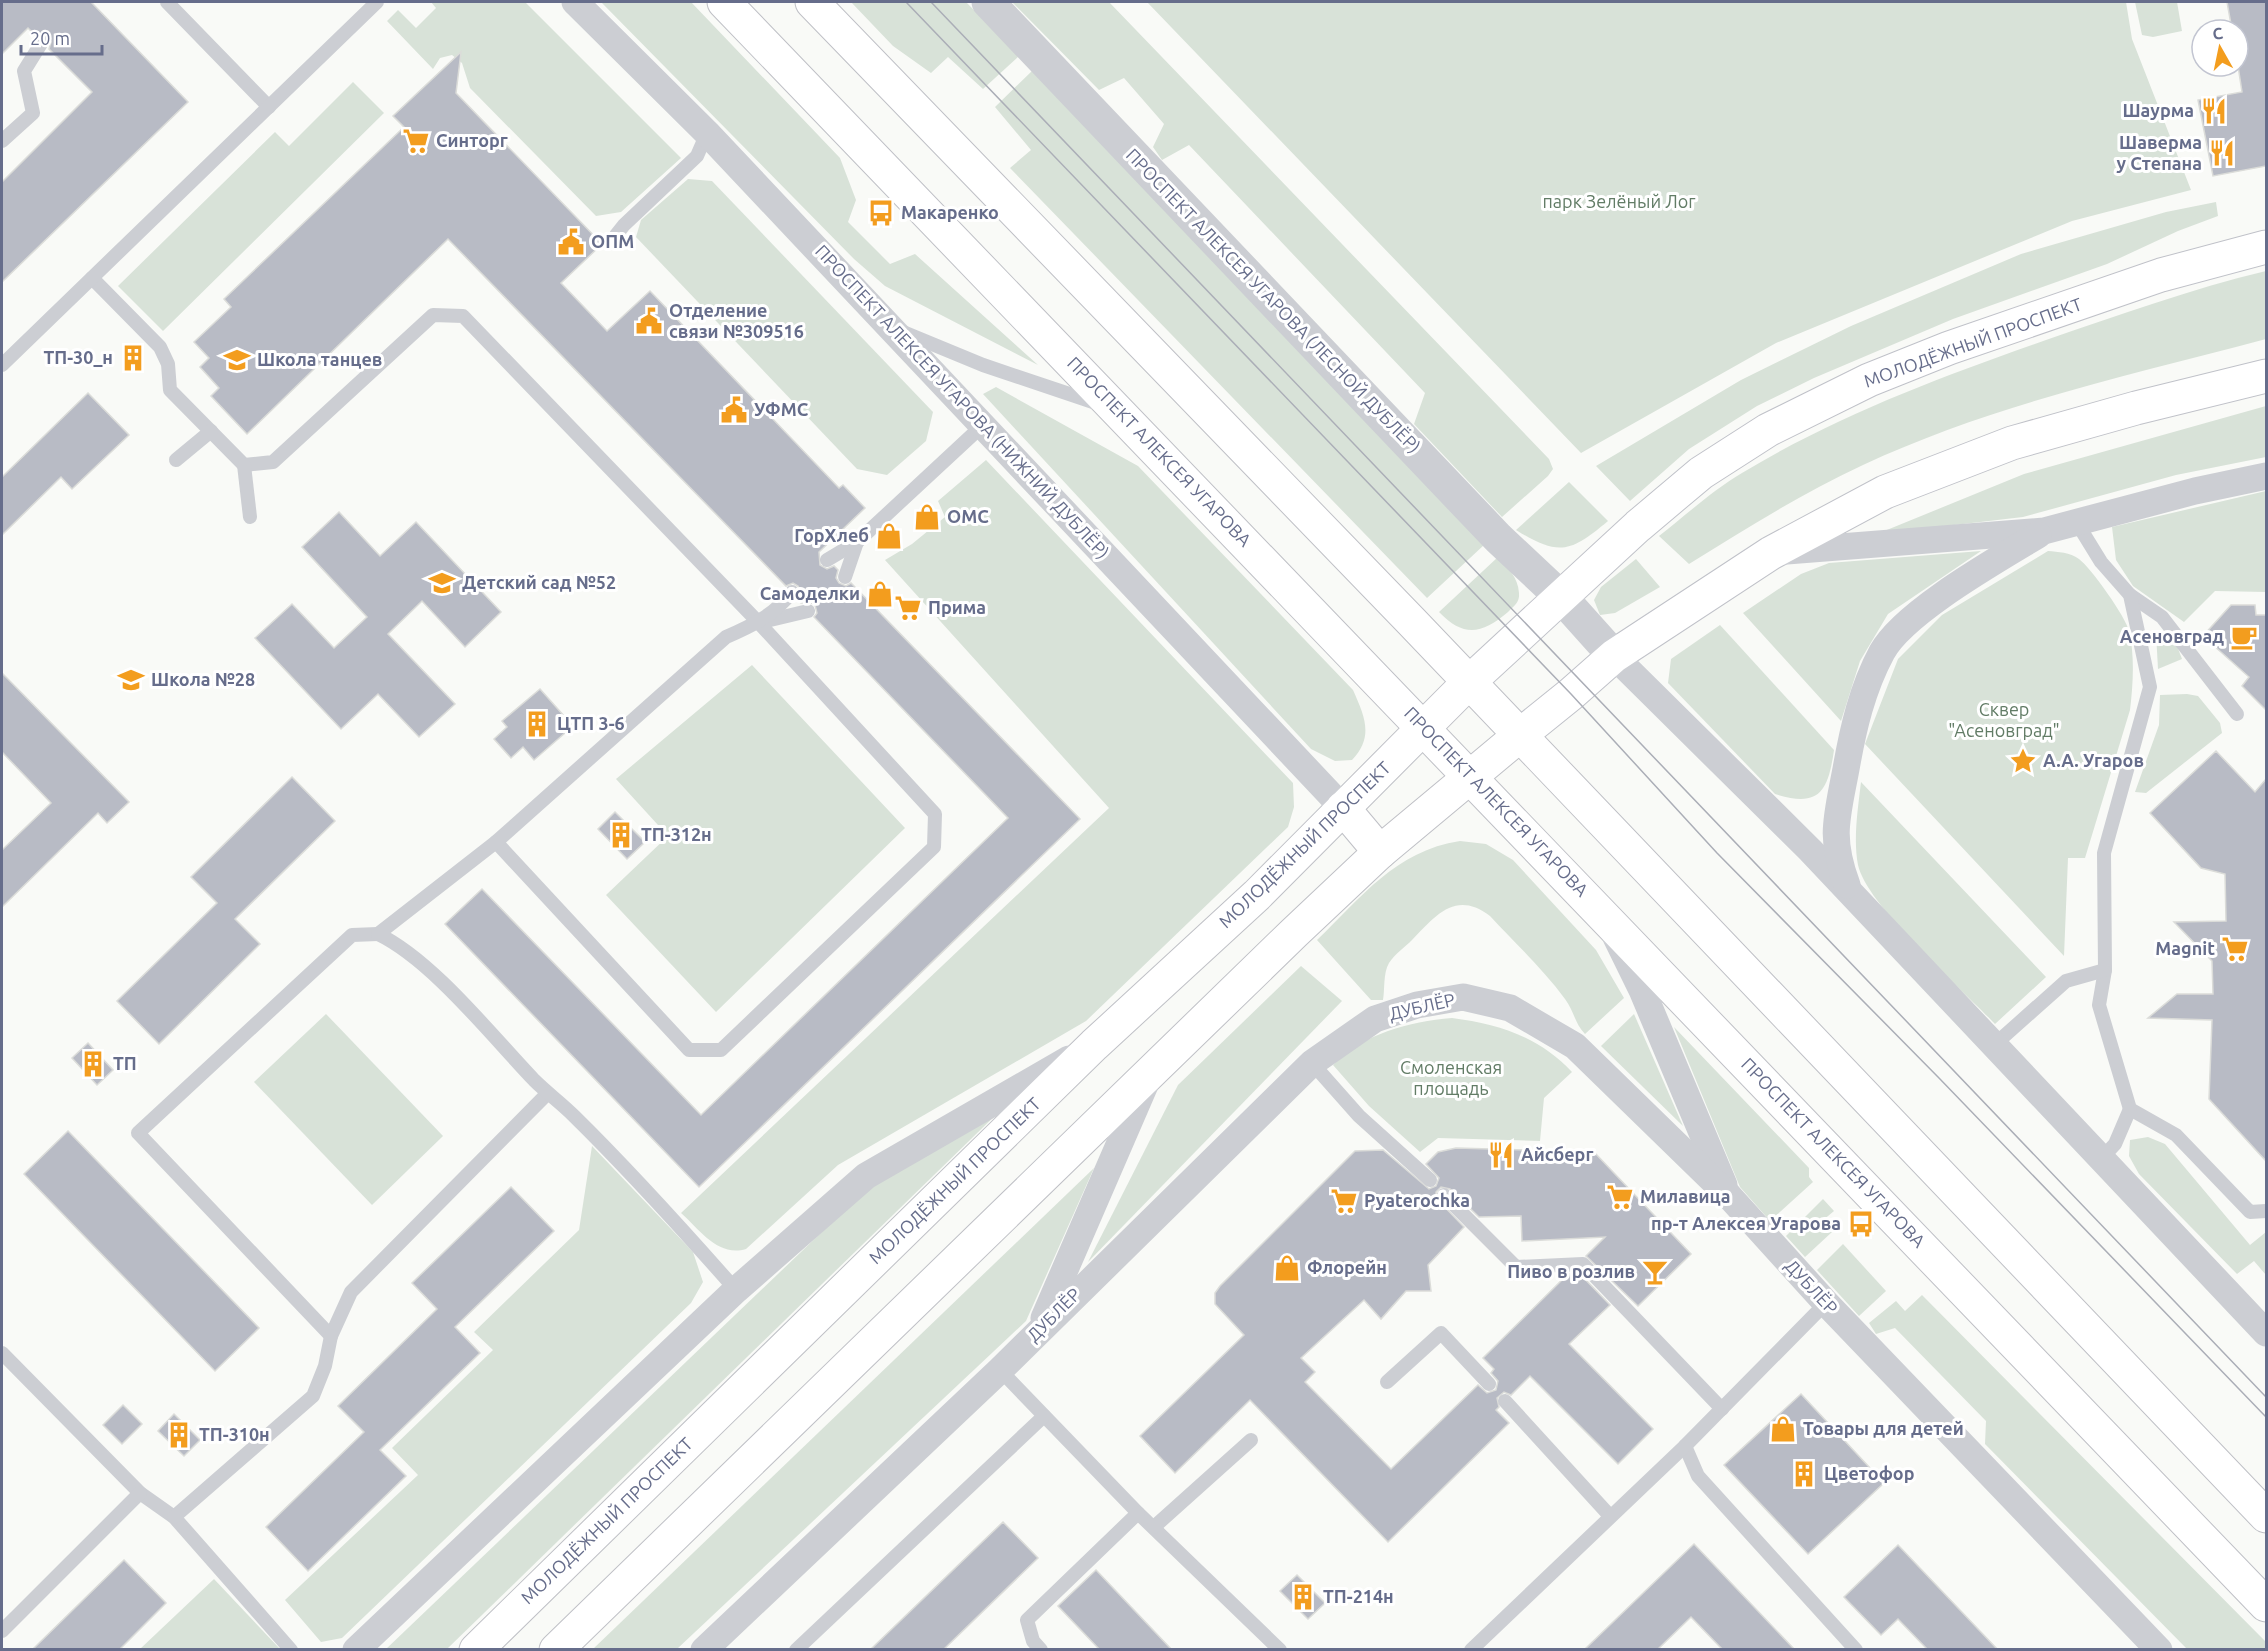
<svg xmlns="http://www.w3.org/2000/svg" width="2268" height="1651" font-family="Ubuntu,sans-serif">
<rect width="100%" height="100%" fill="#f9faf7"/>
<g fill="#d8e2d8">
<polygon points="431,2 525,2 681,158 621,212 596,216 470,88 462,63 452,55 440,58 433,69 387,21 398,10 416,28 436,8"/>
<polygon points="601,2 691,2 840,158 856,200 848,222 890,264 915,254 1038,365 885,286 854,259"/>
<polygon points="851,2 966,2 1019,56 983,89 948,57 931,73 893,46"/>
<polygon points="1012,2 1109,2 1549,459 1553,469 1548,476 1502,517 1414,424 1425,393 1189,145 1162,160 1153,147 1164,124 1124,78 1099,90"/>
<polygon points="1147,2 2126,2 2132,39 2191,190 2072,221 1776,343 1581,453"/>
<polygon points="2135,2 2177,2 2182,31 2153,37 2142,35"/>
<polygon points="1033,70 1484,545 1427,598 1010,168 1031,150 995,107"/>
<polygon points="353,82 384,113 163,331 118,286 275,132 289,146"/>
<polygon points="688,179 712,181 933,412 926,441 887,475 857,469 636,237 641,220"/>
<polygon points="2216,202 2218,216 2178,231 2107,264 1953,319 1814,378 1757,406 1689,449 1630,501 1596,466 1741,380 1851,326 2021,254 2166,212"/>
<path d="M2266 271V339C2131 375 1991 405 1863 465 1802 493 1746 529 1689 564L1659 536C1686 515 1713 490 1742 473 1838 415 1941 377 2046 340 2119 315 2191 289 2266 271Z"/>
<path d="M996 387 1138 466 1353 690C1365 717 1374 737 1352 760L1335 761 1311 749 983 394Z"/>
<polygon points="2266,406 2266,457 2176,475 2023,517 1877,534 2024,474"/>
<path d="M986 460 1293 783 1294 807 1288 827 1086 1021 838 1165 746 1249C718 1257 701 1231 681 1213L1109 808 885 560 912 544 945 517 938 501Z"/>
<path d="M1569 482 1608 521C1571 552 1559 557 1516 530Z"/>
<polygon points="2266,491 2266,592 2215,591 2184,622 2133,586 2116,560 2112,527"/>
<polygon points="1981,551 1888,614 1860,661 1841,721 1743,613 1801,574 1829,563"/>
<path d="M2048 551C2058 552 2070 552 2079 559 2091 568 2126 617 2129 631 2135 656 2133 685 2130 710L2085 858H2068L2064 956 1865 744 1898 659 1942 615Z"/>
<path d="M1498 557C1508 568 1518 577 1519 593 1520 602 1514 606 1508 612 1482 634 1464 638 1439 612Z"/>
<polygon points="1636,559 1660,587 1615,613 1600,615 1594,600 1601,587"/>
<path d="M1720 625 1834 750C1828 792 1819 808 1775 794L1668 683 1671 659Z"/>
<polygon points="2156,633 2177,646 2182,659 2158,669"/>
<polygon points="752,665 905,828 716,1012 606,895 668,836 616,779"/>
<polygon points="2187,694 2198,696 2220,723 2222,733 2146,793 2135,792 2159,725 2160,695"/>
<path d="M1861 782 2046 977 1995 1024C1963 990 1867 906 1858 865 1853 839 1858 808 1861 782Z"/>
<path d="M1460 841 1486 844 1513 860 1596 950 1624 998 1585 1034C1575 1024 1574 1011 1565 999 1543 969 1515 943 1490 916 1456 890 1436 915 1412 940 1405 947 1395 954 1389 963 1383 973 1385 989 1383 1000H1371L1317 940C1362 897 1395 851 1460 841Z"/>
<polygon points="1301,966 1342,1001 1088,1262 1178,1085"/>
<polygon points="326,1014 443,1136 372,1205 254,1082"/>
<polygon points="1634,1014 1683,1126 1601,1046"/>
<path d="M1452 1018C1499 1024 1539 1037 1572 1072L1544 1098 1540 1141 1438 1138 1420 1152 1369 1106 1333 1065C1365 1033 1408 1022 1452 1018Z"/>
<polygon points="1674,1027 1809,1168 1809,1177 1813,1182 1770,1221 1740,1187"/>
<polygon points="1007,1104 447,1649 385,1650 872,1184"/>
<polygon points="2148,1137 2165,1144 2250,1245 2266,1232 2266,1275 2254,1261 2237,1274 2139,1174 2129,1156 2130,1140"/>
<polygon points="592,1146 693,1252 703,1282 691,1303 342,1638 321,1642 285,1600 418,1475 392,1448 493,1350 474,1332 579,1230"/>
<polygon points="1094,1168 1026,1321 677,1649 593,1649"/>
<polygon points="1823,1199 1834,1211 1822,1221 1832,1232 1805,1257 1786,1236"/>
<polygon points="1843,1244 1886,1291 1859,1316 1817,1270"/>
<polygon points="1922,1295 2266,1642 2266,1649 2187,1649 1985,1444 1986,1421 1895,1328 1876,1334 1869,1323 1896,1301 1905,1311"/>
<polygon points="214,1579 280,1649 140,1649"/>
</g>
<g fill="#b8bbc5" stroke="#dbdcd9" stroke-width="1.5">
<polygon points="2,2 91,2 188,102 2,282 2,182 92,92 49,49 51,42 46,34 36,36 28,28 2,54"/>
<polygon points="2227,2 2266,2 2266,166 2213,176 2198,100 2242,92 2238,66 2238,30 2232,30"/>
<polygon points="461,52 456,93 602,244 561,283 607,331 650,291 839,488 843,485 865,508 819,552 820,565 827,569 834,566 838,570 836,578 839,583 846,586 851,583 1080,819 699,1187 445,924 482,889 701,1115 1008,818 814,617 817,613 815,605 810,602 801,603 798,599 801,593 798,586 793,583 786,586 448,239 247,434 211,396 219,388 200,367 209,358 194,342 231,307 224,299 404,127 393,116"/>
<polygon points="88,393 129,435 72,489 61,477 2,535 2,477"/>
<polygon points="339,512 380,556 416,522 501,612 465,647 422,601 388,634 455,704 419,737 378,694 341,729 255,638 292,604 334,648 367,617 302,547"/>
<polygon points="2231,605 2255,605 2256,615 2266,615 2266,710 2242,686 2249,677 2203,636"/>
<polygon points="2,673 129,802 107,823 98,813 2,907 2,850 51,803 2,752"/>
<polygon points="540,689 573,726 534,760 523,747 511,758 494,739 507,727 502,721"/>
<polygon points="2216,751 2255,792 2266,779 2266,1161 2209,1099 2212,1020 2148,1018 2177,994 2213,994 2212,961 2174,922 2226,921 2225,874 2201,868 2150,813"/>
<polygon points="292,777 335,821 235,919 260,944 159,1044 117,1001 217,903 191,877"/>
<polygon points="615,812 645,842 627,859 598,829"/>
<polygon points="88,1043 113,1070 97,1085 72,1058"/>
<polygon points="68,1131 259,1328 215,1371 24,1174"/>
<polygon points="1456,1148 1594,1152 1691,1254 1638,1306 1586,1256 1605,1237 1522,1241 1521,1216 1479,1217 1450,1189 1441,1187 1436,1192 1436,1198 1464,1227 1428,1265 1431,1291 1406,1291 1381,1319 1364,1300 1301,1358 1315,1372 1305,1382 1391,1469 1478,1385 1487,1393 1496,1390 1498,1381 1491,1373 1494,1369 1483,1358 1568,1274 1579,1273 1610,1305 1569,1344 1653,1429 1618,1464 1530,1376 1511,1395 1504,1392 1497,1398 1499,1407 1496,1410 1509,1423 1388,1542 1250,1400 1175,1473 1140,1436 1244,1335 1215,1304 1215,1293 1220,1286 1355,1151 1383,1150 1429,1189 1436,1186 1439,1178 1426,1164 1438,1152"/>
<polygon points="511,1187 554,1231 455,1327 480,1353 380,1450 406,1476 308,1571 266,1527 364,1432 338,1406 437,1309 412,1283"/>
<polygon points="1801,1394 1884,1483 1808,1554 1724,1465"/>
<polygon points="123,1405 142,1424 122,1444 103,1425"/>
<polygon points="174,1414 200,1440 184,1456 158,1431"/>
<polygon points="1003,1522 1038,1558 943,1650 870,1650"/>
<polygon points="1694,1544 1795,1650 1723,1650 1691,1617 1657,1650 1584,1650"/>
<polygon points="1898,1545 1998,1650 1928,1650 1898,1619 1881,1635 1844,1597"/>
<polygon points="124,1560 166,1603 119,1650 32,1650"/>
<polygon points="1096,1570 1172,1650 1100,1650 1058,1606"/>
<polygon points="1297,1575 1325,1603 1308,1619 1280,1591"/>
</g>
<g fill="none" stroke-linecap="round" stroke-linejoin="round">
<g stroke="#c0c2c9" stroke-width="35">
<g id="secondary">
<polyline points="1468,683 1638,526 1701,473 1768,430 1869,380 1949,348 2161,275 2266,247"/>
<polyline points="1519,736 1571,694 1614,656 1771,553 1885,492 2012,443 2136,408 2266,376"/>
</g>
</g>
<g stroke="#bfc0c6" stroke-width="35">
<g id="primary">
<polyline points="724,2 2266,1605"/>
<polyline points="812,2 1411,621 2266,1516"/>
<polyline points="1343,808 1380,852"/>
<polyline points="476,1650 1094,1045 1257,895 1468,683"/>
<polyline points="556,1650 1294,933 1380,852 1519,736"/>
</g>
</g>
<g stroke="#ccced3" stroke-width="14">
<polyline points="167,2 269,107"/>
<polyline points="2,141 33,113 24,71 42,42"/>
<polyline points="616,235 624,225 697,156 707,133"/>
<polyline points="92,278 160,347 168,364 170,390 244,465 273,462 433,315 463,316 759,623 935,814 934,847 721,1050 689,1050 496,842"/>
<polyline points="903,332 983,365 1099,404"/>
<polyline points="2,365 377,2"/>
<polyline points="176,460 211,431"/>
<polyline points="244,465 250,517"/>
<polyline points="827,560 857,542 983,425"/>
<polyline points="845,577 857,542"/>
<polyline points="2130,595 2162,617 2237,714"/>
<polyline points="766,621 808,611"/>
<polyline points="378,934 352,935 138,1133 331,1336 351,1292 547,1094"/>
<polyline points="2105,970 2099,1005 2130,1109 2176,1135 2250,1212 2266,1211"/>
<polyline points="1993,1046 2066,981 2105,970 2104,853 2150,687 2130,595 2101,562 2077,523"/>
<polyline points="1312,1063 1359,1116 1430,1180"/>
<polyline points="2101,1159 2115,1144 2130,1109"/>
<polyline points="1444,1195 1516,1267 1583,1264 1722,1409"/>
<path d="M736 1290C684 1231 631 1172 574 1116 561 1103 547 1093 534 1080 491 1035 432 960 378 934L496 842 726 637C752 626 774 615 792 592"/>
<polyline points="2,1353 140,1493 174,1517 291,1650"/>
<polyline points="1000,1370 1138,1513 1280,1650"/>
<polyline points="1387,1382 1441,1333 1489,1384"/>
<polyline points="1505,1401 1610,1516"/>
<polyline points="1685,1446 1698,1476 1856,1650"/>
<polyline points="174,1517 313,1396 325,1366 331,1336"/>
<polyline points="1154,1527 1251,1440"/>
<polyline points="2,1631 140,1493"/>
<polyline points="796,1650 1044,1416"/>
<polyline points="1041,1650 1033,1641 1027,1620 1138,1513"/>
<polyline points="1471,1650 1685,1446 1826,1303"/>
</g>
<g stroke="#ccced3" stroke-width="27">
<polyline points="575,2 707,133 1343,808"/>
<polyline points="1775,552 2044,531 2195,491 2266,476"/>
<polyline points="1614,656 1810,850 2266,1333"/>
<path d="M1847 885C1829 837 1837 817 1846 769 1853 729 1862 689 1882 652 1904 612 1997 560 2038 535"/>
<polyline points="1616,937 1642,990 1724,1185"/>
<polyline points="1044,1318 1148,1078"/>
<polyline points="356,1650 736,1290 866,1176 1069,1059"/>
<polyline points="704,1650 1000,1370 1312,1063 1375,1019 1417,1005 1463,997 1510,1008 1575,1046 1729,1196 1826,1303 2159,1650"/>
</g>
<polyline stroke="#ccced3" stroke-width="33" points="988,2 1498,538 1562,598 1614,656"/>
<use href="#secondary" stroke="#fff" stroke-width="33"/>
<use href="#primary" stroke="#fff" stroke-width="33"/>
<g stroke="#abaeb7" stroke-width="1.5">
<polyline points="906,2 1571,694 1717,853 1939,1078 2266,1417"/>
<polyline points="931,2 2266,1397"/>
</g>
</g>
<defs>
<g id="restaurant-bare" transform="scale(2.07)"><path d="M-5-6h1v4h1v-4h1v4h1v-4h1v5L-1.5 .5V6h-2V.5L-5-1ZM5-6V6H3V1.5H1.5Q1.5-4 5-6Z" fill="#f39d1e" stroke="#fff" stroke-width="2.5" paint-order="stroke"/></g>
<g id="supermarket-bare" transform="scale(2.07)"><path d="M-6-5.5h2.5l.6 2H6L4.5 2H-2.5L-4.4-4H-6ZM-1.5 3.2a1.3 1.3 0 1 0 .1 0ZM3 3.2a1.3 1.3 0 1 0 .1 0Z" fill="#f39d1e" stroke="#fff" stroke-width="2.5" paint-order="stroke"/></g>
<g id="bus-bare" transform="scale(2.07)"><path d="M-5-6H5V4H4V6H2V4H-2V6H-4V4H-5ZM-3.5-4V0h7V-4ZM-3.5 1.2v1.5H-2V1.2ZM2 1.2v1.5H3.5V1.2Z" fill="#f39d1e" stroke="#fff" stroke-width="2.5" paint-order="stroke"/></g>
<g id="civic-bare" transform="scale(2.07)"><path d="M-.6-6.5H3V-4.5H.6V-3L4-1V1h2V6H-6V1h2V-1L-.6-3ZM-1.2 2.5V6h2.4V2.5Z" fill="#f39d1e" stroke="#fff" stroke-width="2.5" paint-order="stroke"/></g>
<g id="building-bare" transform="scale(2.07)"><path d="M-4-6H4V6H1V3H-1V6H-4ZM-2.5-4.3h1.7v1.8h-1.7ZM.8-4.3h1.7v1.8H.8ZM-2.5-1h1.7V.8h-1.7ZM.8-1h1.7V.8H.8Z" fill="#f39d1e" stroke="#fff" stroke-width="2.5" paint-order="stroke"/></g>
<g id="school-bare" transform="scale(2.07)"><path d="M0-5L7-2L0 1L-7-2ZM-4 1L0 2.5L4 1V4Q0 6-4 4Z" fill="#f39d1e" stroke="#fff" stroke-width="2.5" paint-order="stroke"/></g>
<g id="shop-bare" transform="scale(2.07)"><path d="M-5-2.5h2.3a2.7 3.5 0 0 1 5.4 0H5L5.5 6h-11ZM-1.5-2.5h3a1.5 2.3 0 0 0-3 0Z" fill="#f39d1e" stroke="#fff" stroke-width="2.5" paint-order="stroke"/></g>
<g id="cafe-bare" transform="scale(2.07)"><path d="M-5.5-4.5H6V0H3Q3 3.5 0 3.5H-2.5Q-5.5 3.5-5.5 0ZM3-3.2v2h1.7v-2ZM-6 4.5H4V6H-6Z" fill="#f39d1e" stroke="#fff" stroke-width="2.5" paint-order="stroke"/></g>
<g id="sight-bare" transform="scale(2.07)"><path d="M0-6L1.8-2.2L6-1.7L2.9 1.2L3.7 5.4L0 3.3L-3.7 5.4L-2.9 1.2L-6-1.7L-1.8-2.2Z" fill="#f39d1e" stroke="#fff" stroke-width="2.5" paint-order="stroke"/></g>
<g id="bar-bare" transform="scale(2.07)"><path d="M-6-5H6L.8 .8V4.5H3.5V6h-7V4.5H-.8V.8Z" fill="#f39d1e" stroke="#fff" stroke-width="2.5" paint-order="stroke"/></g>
</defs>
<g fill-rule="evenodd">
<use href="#restaurant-bare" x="2214" y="111"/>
<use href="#supermarket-bare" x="416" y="141"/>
<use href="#restaurant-bare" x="2222" y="153"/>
<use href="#bus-bare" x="881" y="213"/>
<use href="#civic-bare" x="571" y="242"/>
<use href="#civic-bare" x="649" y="321"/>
<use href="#building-bare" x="133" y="358"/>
<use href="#school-bare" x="237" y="360"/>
<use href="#civic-bare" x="734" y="410"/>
<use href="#shop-bare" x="927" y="517"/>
<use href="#shop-bare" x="889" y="536"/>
<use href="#school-bare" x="442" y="583"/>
<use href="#shop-bare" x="880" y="594"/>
<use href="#supermarket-bare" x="908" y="608"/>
<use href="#cafe-bare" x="2244" y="637"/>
<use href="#school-bare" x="131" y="680"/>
<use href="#building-bare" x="537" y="724"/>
<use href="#sight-bare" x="2023" y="761"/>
<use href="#building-bare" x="621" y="835"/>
<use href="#supermarket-bare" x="2235" y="949"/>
<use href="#building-bare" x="93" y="1064"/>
<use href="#restaurant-bare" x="1501" y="1155"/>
<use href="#supermarket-bare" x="1620" y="1197"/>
<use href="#supermarket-bare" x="1344" y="1201"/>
<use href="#bus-bare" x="1861" y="1224"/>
<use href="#shop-bare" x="1287" y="1268"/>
<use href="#bar-bare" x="1655" y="1272"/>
<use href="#shop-bare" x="1783" y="1429"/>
<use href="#building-bare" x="179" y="1435"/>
<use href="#building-bare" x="1804" y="1474"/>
<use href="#building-bare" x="1303" y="1597"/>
</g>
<g text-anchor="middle" stroke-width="6" stroke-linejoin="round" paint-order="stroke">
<g font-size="18" font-weight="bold" fill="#666d8b" stroke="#fff" text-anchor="start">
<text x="2194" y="117" text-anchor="end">Шаурма</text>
<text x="436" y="147">Синторг</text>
<text x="2202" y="149" text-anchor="end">Шаверма<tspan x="2202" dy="21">у Степана</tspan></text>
<text x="901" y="219">Макаренко</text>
<text x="591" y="248">ОПМ</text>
<text x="669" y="317">Отделение<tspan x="669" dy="21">связи №309516</tspan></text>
<text x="113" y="364" text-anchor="end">ТП-30_н</text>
<text x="257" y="366">Школа танцев</text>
<text x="754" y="416">УФМС</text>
<text x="947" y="523">ОМС</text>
<text x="869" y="542" text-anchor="end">ГорХлеб</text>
<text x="462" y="589">Детский сад №52</text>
<text x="860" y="600" text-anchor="end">Самоделки</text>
<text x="928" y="614">Прима</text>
<text x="2224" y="643" text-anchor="end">Асеновград</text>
<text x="151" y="686">Школа №28</text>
<text x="557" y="730">ЦТП 3-6</text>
<text x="2043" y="767">А.А. Угаров</text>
<text x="641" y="841">ТП-312н</text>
<text x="2215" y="955" text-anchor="end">Magnit</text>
<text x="113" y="1070">ТП</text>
<text x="1521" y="1161">Айсберг</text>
<text x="1640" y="1203">Милавица</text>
<text x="1364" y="1207">Pyaterochka</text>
<text x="1841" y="1230" text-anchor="end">пр-т Алексея Угарова</text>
<text x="1307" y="1274">Флорейн</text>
<text x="1635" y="1278" text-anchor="end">Пиво в розлив</text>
<text x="1803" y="1435">Товары для детей</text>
<text x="199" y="1441">ТП-310н</text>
<text x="1824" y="1480">Цветофор</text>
<text x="1323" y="1603">ТП-214н</text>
</g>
<g font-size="18" fill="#627c66" stroke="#fff">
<text x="1619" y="208">парк Зелёный Лог</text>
<text x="2004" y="716">Сквер<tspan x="2004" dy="21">"Асеновград"</tspan></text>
<text x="1451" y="1074">Смоленская<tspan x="1451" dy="21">площадь</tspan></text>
</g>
<g font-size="18" fill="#666d8b" stroke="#fff">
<text transform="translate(1273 301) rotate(46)" y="6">ПРОСПЕКТ АЛЕКСЕЯ УГАРОВА (ЛЕСНОЙ ДУБЛЁР)</text>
<text transform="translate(1973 343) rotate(-20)" y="6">МОЛОДЁЖНЫЙ ПРОСПЕКТ</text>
<text transform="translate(962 402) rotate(47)" y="6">ПРОСПЕКТ АЛЕКСЕЯ УГАРОВА (НИЖНИЙ ДУБЛЁР)</text>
<text transform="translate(1159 452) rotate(46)" y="6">ПРОСПЕКТ АЛЕКСЕЯ УГАРОВА</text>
<text transform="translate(1496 802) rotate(46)" y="6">ПРОСПЕКТ АЛЕКСЕЯ УГАРОВА</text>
<text transform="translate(1305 845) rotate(-44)" y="6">МОЛОДЁЖНЫЙ ПРОСПЕКТ</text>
<text transform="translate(1422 1007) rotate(-13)" y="6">ДУБЛЁР</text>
<text transform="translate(1833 1153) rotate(46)" y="6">ПРОСПЕКТ АЛЕКСЕЯ УГАРОВА</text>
<text transform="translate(955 1181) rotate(-44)" y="6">МОЛОДЁЖНЫЙ ПРОСПЕКТ</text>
<text transform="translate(1811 1287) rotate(47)" y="6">ДУБЛЁР</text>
<text transform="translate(1054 1315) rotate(-45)" y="6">ДУБЛЁР</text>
<text transform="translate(607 1521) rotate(-44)" y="6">МОЛОДЁЖНЫЙ ПРОСПЕКТ</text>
</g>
</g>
<rect width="2268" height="1651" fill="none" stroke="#666d8b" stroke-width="6"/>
<g transform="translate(2220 48) rotate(351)"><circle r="28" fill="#ffffff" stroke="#c2c5d1" stroke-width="1.5"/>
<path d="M0-4.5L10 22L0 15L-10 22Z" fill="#f39d1e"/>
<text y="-9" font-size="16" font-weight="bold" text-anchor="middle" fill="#666d8b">С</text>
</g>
<path d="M21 45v9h81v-9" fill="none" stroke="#666d8b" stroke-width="3"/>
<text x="30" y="45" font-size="18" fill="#666d8b" stroke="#ffffff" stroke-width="4.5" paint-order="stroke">20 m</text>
</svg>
